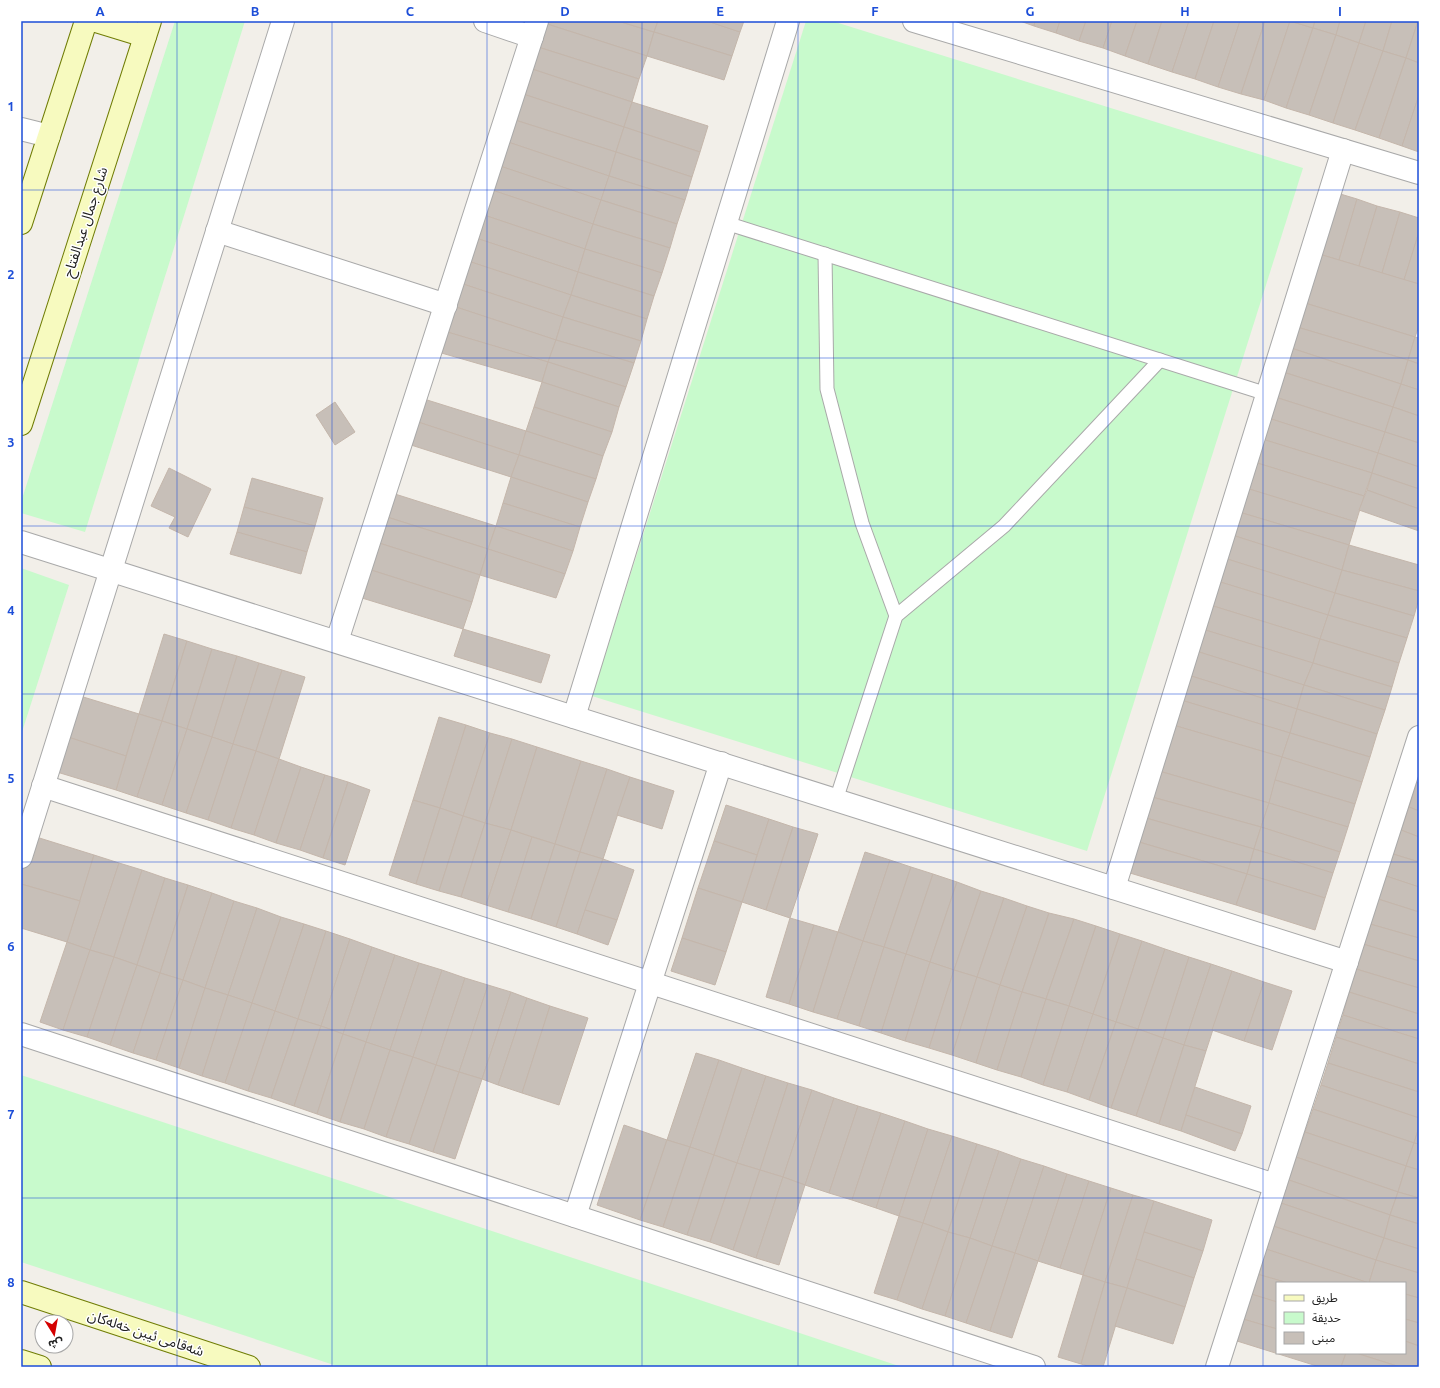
<svg xmlns="http://www.w3.org/2000/svg" width="1440" height="1388" font-family="Ubuntu,'Noto Sans Arabic',sans-serif">
<rect width="100%" height="100%" fill="#f2efe9"/>
<g fill="#c8facc">
<polygon points="175,21 245,21 85,532 21,513 21,502"/>
<polygon points="806,21 832,21 1303,168 1087,851 592,696"/>
<polygon points="21,568 69,585 21,735"/>
<polygon points="21,1075 902,1367 340,1367 21,1262"/>
</g>
<g fill="#c7bfb8" stroke="#c4b6ab">
<polygon points="545,21 618,21 654,32 647,56 544,23"/>
<polygon points="618,21 658,21 654,32"/>
<polygon points="658,21 707,21 740,32 732,56 654,32"/>
<polygon points="707,21 744,21 740,32"/>
<polygon points="1020,21 1035,21 1034,26"/>
<polygon points="1035,21 1060,21 1056,33 1034,26"/>
<polygon points="1060,21 1086,21 1079,41 1056,33"/>
<polygon points="1086,21 1112,21 1103,48 1079,41"/>
<polygon points="1112,21 1137,21 1125,56 1103,48"/>
<polygon points="1137,21 1162,21 1148,64 1125,56"/>
<polygon points="1162,21 1189,21 1172,72 1148,64"/>
<polygon points="1189,21 1214,21 1195,79 1172,72"/>
<polygon points="1214,21 1240,21 1218,87 1195,79"/>
<polygon points="1240,21 1265,21 1241,94 1218,87"/>
<polygon points="1265,21 1290,21 1264,100 1241,94"/>
<polygon points="1290,21 1313,28 1286,108 1264,100"/>
<polygon points="1290,21 1315,21 1313,28"/>
<polygon points="1315,21 1340,21 1336,35 1313,28"/>
<polygon points="1340,21 1366,21 1359,43 1336,35"/>
<polygon points="1366,21 1392,21 1383,51 1359,43"/>
<polygon points="1392,21 1418,21 1406,58 1383,51"/>
<polygon points="1418,21 1419,21 1419,63 1406,58"/>
<polygon points="544,23 647,56 639,79 538,47"/>
<polygon points="1313,28 1336,35 1309,115 1286,108"/>
<polygon points="654,32 732,56 724,80 647,56"/>
<polygon points="1336,35 1359,43 1333,123 1309,115"/>
<polygon points="1359,43 1383,51 1355,130 1333,123"/>
<polygon points="538,47 639,79 632,102 532,69"/>
<polygon points="1383,51 1406,58 1379,138 1355,130"/>
<polygon points="1406,58 1419,63 1419,95 1402,146 1379,138"/>
<polygon points="532,69 632,102 624,127 523,94"/>
<polygon points="523,94 624,127 616,152 515,120"/>
<polygon points="1419,95 1419,152 1402,146"/>
<polygon points="632,102 708,126 700,152 624,127"/>
<polygon points="515,120 616,152 609,176 508,142"/>
<polygon points="624,127 700,152 692,177 616,152"/>
<polygon points="508,142 609,176 601,200 500,166"/>
<polygon points="616,152 692,177 685,200 609,176"/>
<polygon points="500,166 601,200 593,224 492,190"/>
<polygon points="609,176 685,200 677,224 601,200"/>
<polygon points="492,190 593,224 585,249 484,215"/>
<polygon points="1337,193 1357,199 1339,260 1319,254"/>
<polygon points="1357,199 1377,206 1359,266 1339,260"/>
<polygon points="601,200 677,224 670,248 593,224"/>
<polygon points="1377,206 1400,212 1382,273 1359,266"/>
<polygon points="1400,212 1419,218 1419,232 1404,280 1382,273"/>
<polygon points="484,215 585,249 578,272 476,238"/>
<polygon points="593,224 670,248 662,273 585,249"/>
<polygon points="1419,232 1419,284 1404,280"/>
<polygon points="476,238 578,272 571,295 468,261"/>
<polygon points="585,249 662,273 654,296 578,272"/>
<polygon points="1319,254 1419,284 1419,326 1415,337 1305,303"/>
<polygon points="468,261 571,295 563,317 460,283"/>
<polygon points="578,272 654,296 647,319 571,295"/>
<polygon points="460,283 563,317 556,340 453,306"/>
<polygon points="571,295 647,319 641,341 563,317"/>
<polygon points="1305,303 1415,337 1408,360 1297,327"/>
<polygon points="453,306 556,340 548,362 444,331"/>
<polygon points="563,317 641,341 634,363 556,340"/>
<polygon points="1297,327 1408,360 1401,384 1291,348"/>
<polygon points="444,331 548,362 542,382 438,352"/>
<polygon points="1415,337 1419,338 1419,364 1408,360"/>
<polygon points="556,340 634,363 626,387 548,362"/>
<polygon points="1291,348 1401,384 1393,407 1283,372"/>
<polygon points="1408,360 1419,364 1419,390 1401,384"/>
<polygon points="548,362 626,387 619,407 542,382"/>
<polygon points="1283,372 1393,407 1385,432 1275,397"/>
<polygon points="542,382 619,407 612,432 534,407"/>
<polygon points="1401,384 1419,390 1419,416 1393,407"/>
<polygon points="1275,397 1385,432 1378,453 1268,418"/>
<polygon points="424,399 526,431 519,455 418,422"/>
<polygon points="335,402 355,432 335,445 316,415"/>
<polygon points="534,407 612,432 603,456 526,431"/>
<polygon points="1393,407 1419,416 1419,443 1385,432"/>
<polygon points="1268,418 1378,453 1372,473 1262,439"/>
<polygon points="418,422 519,455 511,477 411,445"/>
<polygon points="526,431 603,456 596,479 519,455"/>
<polygon points="1385,432 1419,443 1419,467 1378,453"/>
<polygon points="1262,439 1372,473 1364,496 1254,462"/>
<polygon points="1378,453 1419,467 1419,489 1372,473"/>
<polygon points="519,455 596,479 588,502 511,477"/>
<polygon points="1254,462 1364,496 1356,522 1246,488"/>
<polygon points="169,468 211,489 188,537 169,528 175,517 151,506"/>
<polygon points="1372,473 1419,489 1419,509 1367,490"/>
<polygon points="511,477 588,502 580,527 503,503"/>
<polygon points="252,478 323,498 315,526 244,507"/>
<polygon points="1246,488 1356,522 1349,545 1239,512"/>
<polygon points="1367,490 1419,509 1419,531 1359,510"/>
<polygon points="395,494 496,526 488,549 387,517"/>
<polygon points="503,503 580,527 573,551 496,526"/>
<polygon points="244,507 315,526 307,552 237,532"/>
<polygon points="1239,512 1349,545 1342,570 1232,535"/>
<polygon points="387,517 488,549 480,575 379,543"/>
<polygon points="496,526 573,551 565,574 488,549"/>
<polygon points="237,532 307,552 301,574 230,554"/>
<polygon points="1232,535 1342,570 1335,593 1224,558"/>
<polygon points="379,543 480,575 472,602 371,570"/>
<polygon points="1349,545 1419,565 1419,591 1342,570"/>
<polygon points="488,549 565,574 556,598 480,575"/>
<polygon points="1224,558 1335,593 1328,615 1217,581"/>
<polygon points="371,570 472,602 463,629 362,598"/>
<polygon points="1342,570 1419,591 1419,598 1414,616 1335,593"/>
<polygon points="1217,581 1328,615 1320,639 1210,605"/>
<polygon points="1335,593 1414,616 1407,638 1328,615"/>
<polygon points="1210,605 1320,639 1313,663 1202,629"/>
<polygon points="1328,615 1407,638 1399,663 1320,639"/>
<polygon points="463,629 550,655 541,683 454,656"/>
<polygon points="1202,629 1313,663 1304,685 1196,651"/>
<polygon points="164,634 187,641 162,721 139,714"/>
<polygon points="1320,639 1399,663 1392,687 1313,663"/>
<polygon points="187,641 212,649 187,729 162,721"/>
<polygon points="212,649 237,656 212,737 187,729"/>
<polygon points="1196,651 1304,685 1297,709 1188,675"/>
<polygon points="237,656 259,663 233,744 212,737"/>
<polygon points="259,663 282,670 256,751 233,744"/>
<polygon points="1313,663 1392,687 1385,710 1304,685"/>
<polygon points="282,670 305,677 279,759 256,751"/>
<polygon points="1188,675 1297,709 1290,733 1181,700"/>
<polygon points="1304,685 1385,710 1377,734 1297,709"/>
<polygon points="80,696 139,714 126,756 68,737"/>
<polygon points="1181,700 1290,733 1282,757 1173,725"/>
<polygon points="1297,709 1377,734 1370,757 1290,733"/>
<polygon points="139,714 162,721 137,797 116,790"/>
<polygon points="439,717 466,725 440,808 413,800"/>
<polygon points="162,721 187,729 162,805 137,797"/>
<polygon points="466,725 490,733 463,816 440,808"/>
<polygon points="1173,725 1282,757 1269,803 1159,771"/>
<polygon points="187,729 212,737 186,813 162,805"/>
<polygon points="490,733 512,739 485,823 463,816"/>
<polygon points="1290,733 1370,757 1362,782 1282,757"/>
<polygon points="68,737 126,756 116,790 57,772"/>
<polygon points="212,737 233,744 208,820 186,813"/>
<polygon points="512,739 537,747 511,830 485,823"/>
<polygon points="233,744 256,751 231,828 208,820"/>
<polygon points="537,747 581,761 555,844 511,830"/>
<polygon points="256,751 279,759 254,835 231,828"/>
<polygon points="1282,757 1362,782 1355,804 1275,780"/>
<polygon points="279,759 301,767 276,843 254,835"/>
<polygon points="581,761 607,769 580,852 555,844"/>
<polygon points="301,767 325,775 300,850 276,843"/>
<polygon points="607,769 630,777 603,859 580,852"/>
<polygon points="1159,771 1269,803 1261,827 1152,797"/>
<polygon points="325,775 348,782 323,858 300,850"/>
<polygon points="630,777 674,791 662,829 617,815"/>
<polygon points="1275,780 1355,804 1348,827 1269,803"/>
<polygon points="348,782 370,790 345,865 323,858"/>
<polygon points="1417,782 1419,783 1419,811 1409,807"/>
<polygon points="1152,797 1261,827 1254,849 1146,818"/>
<polygon points="413,800 440,808 416,884 389,875"/>
<polygon points="1269,803 1348,827 1340,852 1261,827"/>
<polygon points="726,805 769,819 757,855 714,841"/>
<polygon points="1409,807 1419,811 1419,837 1401,830"/>
<polygon points="440,808 463,816 439,891 416,884"/>
<polygon points="463,816 485,823 461,897 439,891"/>
<polygon points="1146,818 1254,849 1247,874 1139,842"/>
<polygon points="769,819 793,827 766,910 742,902"/>
<polygon points="485,823 511,830 486,905 461,897"/>
<polygon points="793,827 818,834 790,918 766,910"/>
<polygon points="1261,827 1340,852 1333,873 1254,849"/>
<polygon points="511,830 532,837 508,912 486,905"/>
<polygon points="1401,830 1419,837 1419,862 1393,854"/>
<polygon points="33,836 94,855 80,901 21,884 21,873"/>
<polygon points="532,837 555,844 531,919 508,912"/>
<polygon points="714,841 757,855 742,902 698,888"/>
<polygon points="1139,842 1247,874 1236,905 1130,873"/>
<polygon points="555,844 580,852 556,927 531,919"/>
<polygon points="1254,849 1333,873 1325,898 1247,874"/>
<polygon points="580,852 603,859 577,934 556,927"/>
<polygon points="865,852 890,860 863,941 838,932"/>
<polygon points="1393,854 1419,862 1419,887 1386,876"/>
<polygon points="94,855 119,863 90,950 67,942"/>
<polygon points="603,859 634,870 617,920 585,910"/>
<polygon points="890,860 911,867 884,947 863,941"/>
<polygon points="119,863 142,870 114,957 90,950"/>
<polygon points="911,867 933,874 906,954 884,947"/>
<polygon points="142,870 165,878 137,965 114,957"/>
<polygon points="933,874 957,882 930,962 906,954"/>
<polygon points="1247,874 1325,898 1315,930 1236,905"/>
<polygon points="1386,876 1419,887 1419,912 1378,899"/>
<polygon points="165,878 188,885 160,973 137,965"/>
<polygon points="957,882 981,891 954,970 930,962"/>
<polygon points="21,884 80,901 67,942 21,928"/>
<polygon points="188,885 212,893 183,980 160,973"/>
<polygon points="698,888 742,902 726,952 682,938"/>
<polygon points="981,891 1004,898 977,977 954,970"/>
<polygon points="212,893 234,901 205,988 183,980"/>
<polygon points="1004,898 1027,906 1000,985 977,977"/>
<polygon points="1378,899 1419,912 1419,938 1370,924"/>
<polygon points="234,901 257,908 228,995 205,988"/>
<polygon points="1027,906 1049,913 1022,992 1000,985"/>
<polygon points="257,908 281,917 252,1003 228,995"/>
<polygon points="585,910 617,920 608,945 577,934"/>
<polygon points="1049,913 1074,919 1046,999 1022,992"/>
<polygon points="281,917 304,924 275,1011 252,1003"/>
<polygon points="790,918 814,925 789,1004 766,997"/>
<polygon points="1074,919 1096,926 1069,1006 1046,999"/>
<polygon points="304,924 326,931 298,1019 275,1011"/>
<polygon points="1370,924 1419,938 1419,961 1363,944"/>
<polygon points="814,925 838,932 813,1012 789,1004"/>
<polygon points="1096,926 1120,934 1093,1014 1069,1006"/>
<polygon points="326,931 350,939 321,1026 298,1019"/>
<polygon points="838,932 863,941 837,1019 813,1012"/>
<polygon points="1120,934 1142,941 1116,1022 1093,1014"/>
<polygon points="682,938 726,952 715,985 671,971"/>
<polygon points="350,939 372,947 343,1034 321,1026"/>
<polygon points="863,941 884,947 859,1026 837,1019"/>
<polygon points="1142,941 1165,949 1138,1029 1116,1022"/>
<polygon points="67,942 90,950 63,1030 40,1022"/>
<polygon points="1363,944 1419,961 1419,988 1356,969"/>
<polygon points="372,947 395,955 366,1042 343,1034"/>
<polygon points="884,947 906,954 881,1033 859,1026"/>
<polygon points="1165,949 1189,957 1163,1038 1138,1029"/>
<polygon points="90,950 114,957 87,1037 63,1030"/>
<polygon points="906,954 930,962 905,1041 881,1033"/>
<polygon points="395,955 419,963 390,1050 366,1042"/>
<polygon points="114,957 137,965 110,1045 87,1037"/>
<polygon points="1189,957 1211,964 1184,1045 1163,1038"/>
<polygon points="930,962 954,970 929,1048 905,1041"/>
<polygon points="419,963 442,970 413,1057 390,1050"/>
<polygon points="1211,964 1232,971 1206,1051 1184,1045"/>
<polygon points="137,965 160,973 133,1053 110,1045"/>
<polygon points="1356,969 1419,988 1419,1014 1349,992"/>
<polygon points="442,970 465,978 436,1065 413,1057"/>
<polygon points="954,970 977,977 952,1055 929,1048"/>
<polygon points="1232,971 1264,982 1244,1041 1212,1030"/>
<polygon points="160,973 183,980 156,1060 133,1053"/>
<polygon points="977,977 1000,985 976,1063 952,1055"/>
<polygon points="465,978 488,985 459,1072 436,1065"/>
<polygon points="183,980 205,988 179,1068 156,1060"/>
<polygon points="1264,982 1292,991 1272,1050 1244,1041"/>
<polygon points="488,985 511,992 482,1079 459,1072"/>
<polygon points="1000,985 1022,992 997,1070 976,1063"/>
<polygon points="205,988 228,995 202,1076 179,1068"/>
<polygon points="511,992 527,998 498,1085 482,1079"/>
<polygon points="1022,992 1046,999 1021,1077 997,1070"/>
<polygon points="1349,992 1419,1014 1419,1039 1343,1015"/>
<polygon points="228,995 252,1003 225,1083 202,1076"/>
<polygon points="527,998 550,1006 522,1093 498,1085"/>
<polygon points="1046,999 1069,1006 1043,1085 1021,1077"/>
<polygon points="252,1003 275,1011 248,1091 225,1083"/>
<polygon points="550,1006 588,1018 559,1105 522,1093"/>
<polygon points="1069,1006 1093,1014 1067,1092 1043,1085"/>
<polygon points="275,1011 298,1019 271,1098 248,1091"/>
<polygon points="1093,1014 1116,1022 1089,1100 1067,1092"/>
<polygon points="1343,1015 1419,1039 1419,1064 1336,1037"/>
<polygon points="298,1019 321,1026 294,1106 271,1098"/>
<polygon points="1116,1022 1138,1029 1111,1108 1089,1100"/>
<polygon points="321,1026 343,1034 317,1114 294,1106"/>
<polygon points="1138,1029 1163,1038 1136,1116 1111,1108"/>
<polygon points="343,1034 366,1042 340,1122 317,1114"/>
<polygon points="1336,1037 1419,1064 1419,1092 1328,1063"/>
<polygon points="1163,1038 1184,1045 1159,1124 1136,1116"/>
<polygon points="366,1042 390,1050 364,1129 340,1122"/>
<polygon points="1184,1045 1206,1051 1181,1131 1159,1124"/>
<polygon points="390,1050 413,1057 386,1137 364,1129"/>
<polygon points="696,1053 719,1060 690,1147 667,1140"/>
<polygon points="413,1057 436,1065 409,1144 386,1137"/>
<polygon points="719,1060 742,1068 714,1155 690,1147"/>
<polygon points="1328,1063 1419,1092 1419,1118 1321,1085"/>
<polygon points="436,1065 459,1072 433,1152 409,1144"/>
<polygon points="742,1068 766,1076 737,1163 714,1155"/>
<polygon points="459,1072 482,1079 455,1159 433,1152"/>
<polygon points="766,1076 788,1083 760,1170 737,1163"/>
<polygon points="788,1083 812,1090 783,1177 760,1170"/>
<polygon points="1321,1085 1419,1118 1419,1127 1414,1143 1313,1109"/>
<polygon points="1195,1087 1251,1106 1242,1134 1186,1115"/>
<polygon points="812,1090 834,1098 805,1185 783,1177"/>
<polygon points="834,1098 858,1106 829,1193 805,1185"/>
<polygon points="858,1106 881,1113 852,1200 829,1193"/>
<polygon points="1313,1109 1414,1143 1406,1166 1305,1132"/>
<polygon points="881,1113 905,1121 876,1208 852,1200"/>
<polygon points="1186,1115 1242,1134 1235,1151 1181,1131"/>
<polygon points="905,1121 928,1129 899,1216 876,1208"/>
<polygon points="624,1125 667,1140 640,1220 597,1205"/>
<polygon points="1419,1127 1419,1144 1414,1143"/>
<polygon points="928,1129 952,1136 923,1223 899,1216"/>
<polygon points="1305,1132 1406,1166 1398,1192 1296,1157"/>
<polygon points="952,1136 977,1144 948,1232 923,1223"/>
<polygon points="667,1140 690,1147 663,1227 640,1220"/>
<polygon points="1414,1143 1419,1144 1419,1170 1406,1166"/>
<polygon points="977,1144 999,1151 970,1238 948,1232"/>
<polygon points="690,1147 714,1155 687,1235 663,1227"/>
<polygon points="999,1151 1021,1159 992,1246 970,1238"/>
<polygon points="714,1155 737,1163 710,1242 687,1235"/>
<polygon points="1296,1157 1398,1192 1390,1215 1289,1180"/>
<polygon points="1021,1159 1044,1166 1015,1253 992,1246"/>
<polygon points="737,1163 760,1170 733,1250 710,1242"/>
<polygon points="1044,1166 1067,1174 1038,1261 1015,1253"/>
<polygon points="1406,1166 1419,1170 1419,1198 1398,1192"/>
<polygon points="760,1170 783,1177 756,1258 733,1250"/>
<polygon points="1067,1174 1089,1181 1060,1268 1038,1261"/>
<polygon points="783,1177 805,1185 779,1265 756,1258"/>
<polygon points="1289,1180 1390,1215 1384,1238 1281,1203"/>
<polygon points="1089,1181 1111,1188 1083,1275 1060,1268"/>
<polygon points="1111,1188 1133,1195 1105,1282 1083,1275"/>
<polygon points="1398,1192 1419,1198 1419,1224 1390,1215"/>
<polygon points="1133,1195 1154,1201 1127,1288 1105,1282"/>
<polygon points="1154,1201 1212,1220 1203,1251 1144,1232"/>
<polygon points="1281,1203 1384,1238 1376,1260 1273,1226"/>
<polygon points="1390,1215 1419,1224 1419,1249 1384,1238"/>
<polygon points="899,1216 923,1223 897,1300 874,1293"/>
<polygon points="923,1223 948,1232 922,1309 897,1300"/>
<polygon points="1273,1226 1376,1260 1369,1283 1266,1249"/>
<polygon points="948,1232 970,1238 945,1316 922,1309"/>
<polygon points="1144,1232 1203,1251 1194,1278 1136,1259"/>
<polygon points="970,1238 992,1246 966,1323 945,1316"/>
<polygon points="1384,1238 1419,1249 1419,1273 1376,1260"/>
<polygon points="992,1246 1015,1253 990,1331 966,1323"/>
<polygon points="1266,1249 1369,1283 1288,1283 1257,1274"/>
<polygon points="1015,1253 1038,1261 1012,1338 990,1331"/>
<polygon points="1136,1259 1194,1278 1185,1307 1127,1288"/>
<polygon points="1376,1260 1419,1273 1419,1298 1405,1294 1405,1283 1369,1283"/>
<polygon points="1257,1274 1288,1283 1277,1283 1277,1302 1251,1294"/>
<polygon points="1083,1275 1105,1282 1081,1364 1058,1357"/>
<polygon points="1105,1282 1127,1288 1103,1367 1091,1367 1081,1364"/>
<polygon points="1127,1288 1185,1307 1173,1344 1115,1326"/>
<polygon points="1251,1294 1277,1302 1277,1329 1243,1319"/>
<polygon points="1405,1294 1419,1298 1419,1323 1405,1319"/>
<polygon points="1243,1319 1277,1329 1277,1353 1346,1353 1341,1367 1320,1367 1237,1341"/>
<polygon points="1405,1319 1419,1323 1419,1346 1405,1341"/>
<polygon points="1405,1341 1419,1346 1419,1367 1400,1367 1356,1353 1405,1353"/>
<polygon points="1346,1353 1356,1353 1400,1367 1341,1367"/>
</g>
<g fill="none" stroke-linecap="round" stroke-linejoin="round">
<g stroke="#a9a9a9" stroke-width="15">
<g id="service">
<polyline points="726,223 1267,394"/>
<polyline points="825,254 827,389 862,523 896,616"/>
<polyline points="836,800 896,616 1004,526 1160,360"/>
</g>
</g>
<g stroke="#a9a9a9" stroke-width="24">
<g id="minor">
<polyline points="485,21 532,37"/>
<polyline points="914,21 1419,173"/>
<polyline points="21,129 49,136"/>
<polyline points="217,231 446,305"/>
<polyline points="21,542 1347,962"/>
<polyline points="337,641 537,21"/>
<polyline points="574,717 788,21"/>
<polyline points="43,786 1275,1185"/>
<polyline points="21,857 283,21"/>
<polyline points="1114,888 1343,150"/>
<polyline points="21,1034 1034,1367"/>
<polyline points="575,1216 721,763"/>
<polyline points="1217,1367 1419,737"/>
</g>
</g>
<g stroke="#707d05" stroke-width="24">
<g id="secondary">
<polyline points="96,21 145,36"/>
<polyline points="21,223 86,21"/>
<polyline points="21,424 150,21"/>
<polyline points="21,1292 249,1367"/>
<polyline points="21,1361 40,1367"/>
</g>
</g>
<use href="#service" stroke="#fff" stroke-width="13"/>
<use href="#minor" stroke="#fff" stroke-width="22"/>
<use href="#secondary" stroke="#f7fabf" stroke-width="22"/>
</g>
<path fill="none" stroke="#1d4ed8" stroke-width="1" stroke-opacity="0.55" d="M177 21V1367M332 21V1367M487 21V1367M642 21V1367M798 21V1367M953 21V1367M1108 21V1367M1263 21V1367M21 190H1419M21 358H1419M21 526H1419M21 694H1419M21 862H1419M21 1030H1419M21 1198H1419"/>
<g text-anchor="middle" stroke-width="3" stroke-linejoin="round" paint-order="stroke">
<g font-size="14" fill="#222" stroke="#fff">
<text transform="translate(85 222) rotate(-72)" y="5">شارع جمال عبدالفتاح</text>
<text transform="translate(146 1333) rotate(18)" y="5">شەقامی ئیبن خەلەکان</text>
</g>
</g>
<rect width="1440" height="1388" fill="none" stroke="#ffffff" stroke-width="44"/>
<rect x="1276" y="1282" width="130" height="72" fill="#ffffff" stroke="#a7a7a7"/>
<rect x="1284" y="1295" width="20" height="6" fill="#f7fabf" stroke="#a7a7a7"/>
<text x="1312" y="1302" font-size="12" fill="#222222">طريق</text>
<rect x="1284" y="1312" width="20" height="12" fill="#c8facc" stroke="#a7a7a7"/>
<text x="1312" y="1322" font-size="12" fill="#222222">حديقة</text>
<rect x="1284" y="1332" width="20" height="12" fill="#c7bfb8" stroke="#a7a7a7"/>
<text x="1312" y="1342" font-size="12" fill="#222222">مبنى</text>
<g transform="translate(54 1334) rotate(169)"><circle r="19" fill="#ffffff" stroke="#a7a7a7"/>
<path d="M0-3L7 15L0 10L-7 15Z" fill="#d40000"/>
<text y="-6" font-size="11" font-weight="bold" text-anchor="middle" fill="#222222">ش</text>
</g>
<rect x="22" y="22" width="1396" height="1344" fill="none" stroke="#1d4ed8" stroke-width="1.5"/>
<g font-size="13" text-anchor="middle" font-weight="bold" fill="#1d4ed8">
<text x="100" y="16">A</text>
<text x="255" y="16">B</text>
<text x="410" y="16">C</text>
<text x="565" y="16">D</text>
<text x="720" y="16">E</text>
<text x="875" y="16">F</text>
<text x="1030" y="16">G</text>
<text x="1185" y="16">H</text>
<text x="1340" y="16">I</text>
<text x="11" y="111">1</text>
<text x="11" y="279">2</text>
<text x="11" y="447">3</text>
<text x="11" y="615">4</text>
<text x="11" y="783">5</text>
<text x="11" y="951">6</text>
<text x="11" y="1119">7</text>
<text x="11" y="1287">8</text>
</g>
</svg>
